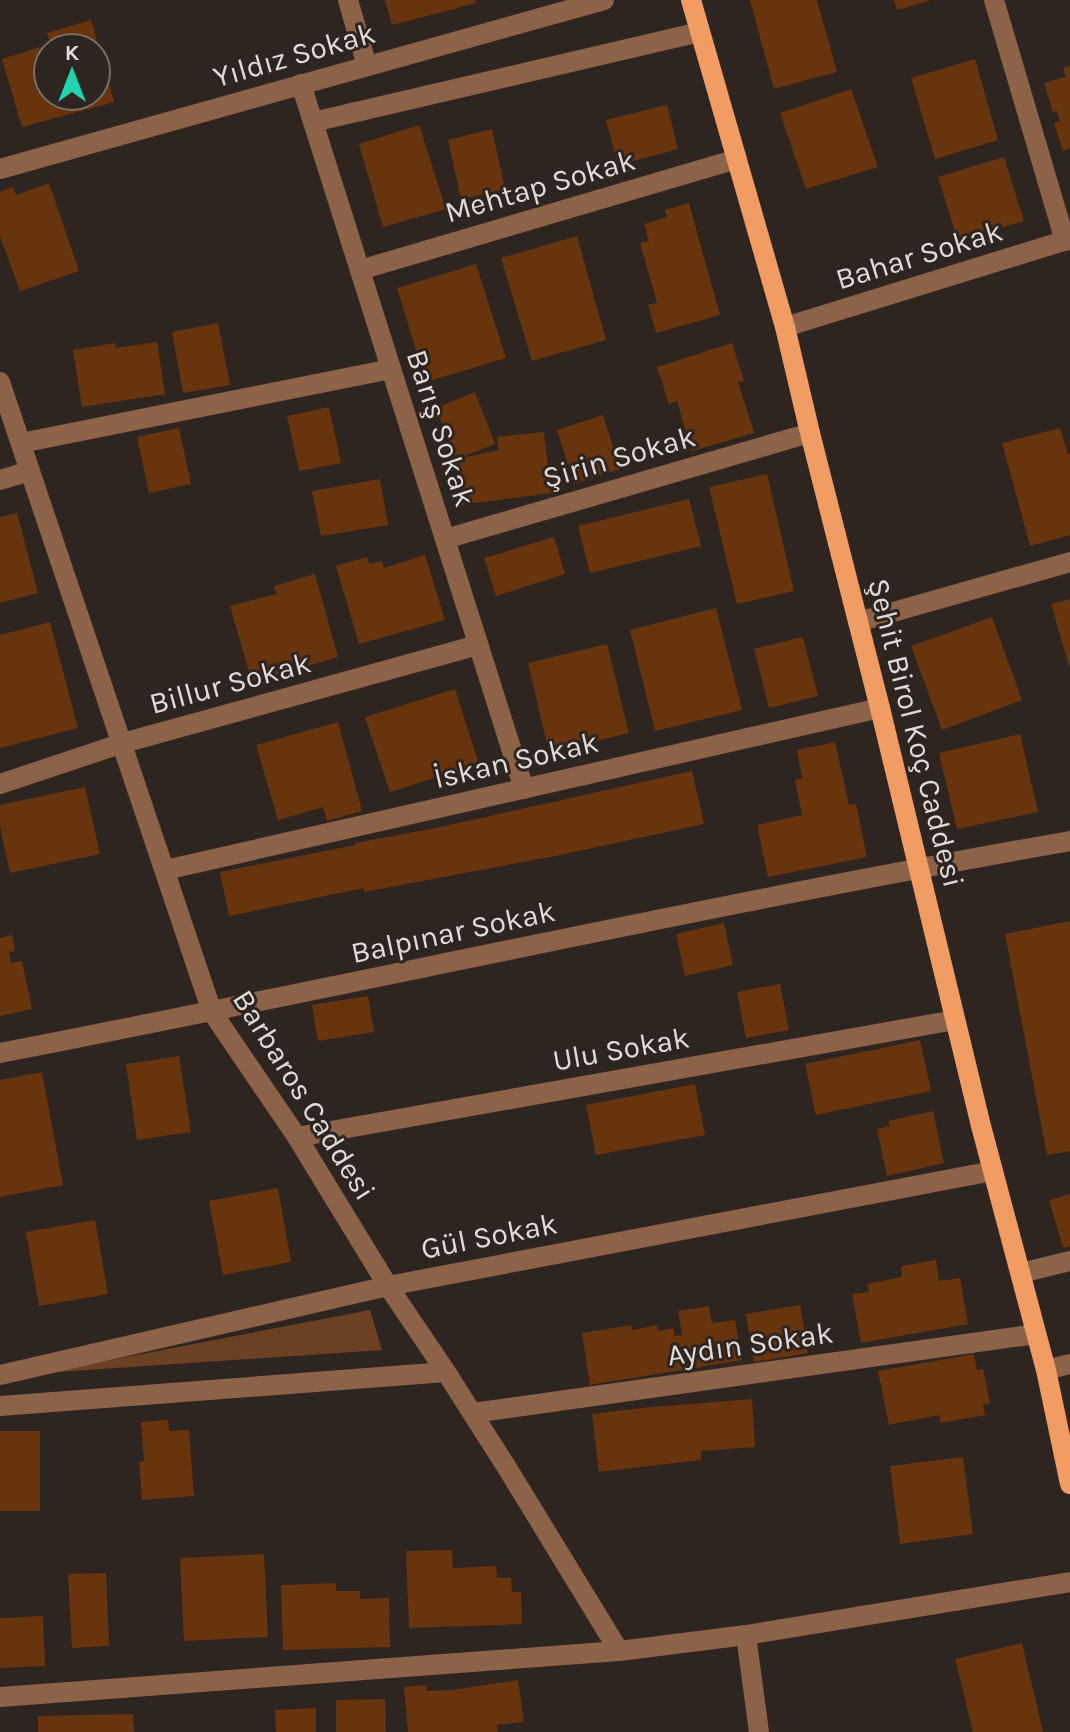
<svg xmlns="http://www.w3.org/2000/svg" width="1070" height="1732" font-family="Karla,sans-serif">
<rect width="100%" height="100%" fill="#2e2520"/>
<polygon fill="#6c4023" points="370,1310 382,1350 43,1373"/>
<g fill="#67340d" fill-rule="evenodd">
<polygon points="385,0 475,0 476,3 392,25"/>
<polygon points="750,0 817,0 837,72 774,89"/>
<polygon points="894,0 929,0 929,1 897,10"/>
<path d="M91 20 114 102 22 127 2 59 50 44 47 33ZM48 48H96V96H48Z"/>
<polygon points="975,59 998,140 935,159 911,78"/>
<polygon points="1070,66 1070,148 1063,151 1054,123 1060,121 1057,111 1053,112 1044,83 1066,77 1063,68"/>
<polygon points="851,89 878,167 806,189 780,113"/>
<polygon points="667,105 678,149 618,165 606,120"/>
<polygon points="419,125 446,209 383,227 359,144"/>
<polygon points="492,129 505,189 461,199 448,140"/>
<polygon points="1004,157 1024,221 958,241 938,177"/>
<polygon points="49,183 79,271 20,291 0,236 0,192 13,187 16,195"/>
<polygon points="689,203 720,315 656,333 648,305 657,303 640,243 649,241 644,224 667,217 665,210"/>
<polygon points="577,236 606,340 532,361 501,258"/>
<polygon points="476,264 506,358 426,382 397,288"/>
<polygon points="218,323 230,385 183,393 172,332"/>
<polygon points="157,342 165,394 82,407 73,350 115,343 116,348"/>
<polygon points="732,343 744,381 738,382 754,433 692,451 677,401 669,404 657,367"/>
<polygon points="475,392 495,444 456,459 436,408"/>
<polygon points="329,407 341,463 299,471 287,416"/>
<polygon points="603,415 620,469 574,484 557,430"/>
<polygon points="179,428 191,484 149,493 137,437"/>
<polygon points="1060,428 1068,455 1070,454 1070,535 1030,546 1002,443"/>
<polygon points="544,432 551,493 460,505 456,459 499,450 497,437"/>
<polygon points="767,474 794,591 737,604 709,487"/>
<polygon points="380,479 388,525 321,536 312,491"/>
<polygon points="689,499 701,546 590,573 578,526"/>
<polygon points="17,513 38,593 0,603 0,517"/>
<polygon points="554,537 565,574 496,596 484,558"/>
<polygon points="425,555 445,620 359,644 336,566 367,557 369,564 382,561 384,568"/>
<polygon points="315,574 338,657 252,682 230,606 277,594 274,586"/>
<polygon points="1070,599 1070,666 1069,666 1051,604"/>
<polygon points="716,608 742,710 655,731 630,630"/>
<polygon points="992,617 1022,700 942,730 911,646"/>
<polygon points="50,622 78,728 0,748 0,635"/>
<polygon points="803,637 818,696 769,708 754,649"/>
<polygon points="607,644 629,733 549,752 528,663"/>
<polygon points="455,689 479,764 390,792 365,717"/>
<polygon points="338,722 362,811 327,821 323,807 278,820 256,745"/>
<polygon points="1020,734 1038,812 957,829 939,753"/>
<polygon points="835,742 849,805 856,804 867,857 768,877 757,825 802,815 795,780 802,778 797,750"/>
<polygon points="692,771 704,824 555,856 364,892 364,888 229,916 220,872 355,845 355,843 436,828"/>
<polygon points="85,787 100,854 10,873 0,826 0,805"/>
<polygon points="1070,921 1070,1151 1047,1155 1005,934"/>
<polygon points="724,923 733,965 685,976 676,934"/>
<polygon points="12,935 15,951 9,952 11,963 22,961 32,1009 0,1016 0,938"/>
<polygon points="780,984 789,1030 746,1038 737,992"/>
<polygon points="368,996 374,1032 318,1041 312,1005"/>
<polygon points="920,1040 931,1091 816,1115 805,1064"/>
<polygon points="179,1056 191,1132 137,1140 126,1064"/>
<polygon points="42,1072 63,1185 0,1197 0,1080"/>
<polygon points="695,1084 705,1135 596,1155 586,1105"/>
<polygon points="933,1111 944,1163 887,1176 877,1129 890,1126 888,1121"/>
<polygon points="278,1188 291,1262 223,1275 209,1201"/>
<polygon points="1070,1194 1070,1246 1063,1248 1049,1200"/>
<polygon points="95,1220 108,1294 39,1306 26,1232"/>
<polygon points="936,1260 939,1281 960,1278 968,1324 861,1343 852,1294 869,1292 867,1284 902,1277 901,1266"/>
<polygon points="800,1305 808,1353 754,1362 746,1314"/>
<polygon points="709,1306 712,1323 735,1320 742,1360 590,1385 582,1333 632,1325 632,1330 657,1325 658,1331 673,1328 675,1336 682,1335 678,1311"/>
<polygon points="974,1354 977,1370 983,1369 990,1403 983,1405 985,1415 941,1423 939,1415 889,1425 878,1371"/>
<polygon points="752,1399 755,1447 701,1451 701,1460 599,1472 592,1414 641,1408"/>
<polygon points="168,1420 169,1431 189,1430 194,1496 142,1500 139,1462 144,1461 141,1422"/>
<rect x="0" y="1431" width="40" height="80"/>
<polygon points="963,1457 973,1534 900,1544 890,1466"/>
<polygon points="452,1550 453,1568 496,1566 497,1578 511,1578 512,1592 521,1592 522,1624 409,1628 406,1551"/>
<polygon points="264,1554 268,1637 184,1641 180,1558"/>
<polygon points="106,1573 109,1646 72,1648 68,1574"/>
<polygon points="336,1583 336,1591 360,1591 360,1599 389,1598 390,1647 283,1650 281,1585"/>
<polygon points="43,1616 45,1666 0,1668 0,1618"/>
<polygon points="1022,1643 1043,1732 973,1732 955,1659"/>
<polygon points="518,1680 524,1722 497,1725 498,1732 408,1732 404,1687 426,1685 427,1691 451,1690"/>
<polygon points="385,1699 386,1732 336,1732 336,1700"/>
<polygon points="316,1708 316,1732 276,1732 275,1710"/>
<polygon points="133,1714 134,1732 38,1732 38,1716"/>
</g>
<g fill="none" stroke-linecap="round" stroke-linejoin="round">
<g stroke="#8c6248" stroke-width="20">
<polyline points="348,0 367,66"/>
<polyline points="994,0 1065,241"/>
<polyline points="301,84 524,789"/>
<polyline points="313,122 700,32"/>
<polyline points="0,169 604,0"/>
<polyline points="360,270 737,159"/>
<polyline points="785,327 1070,239"/>
<polyline points="0,382 212,1012 297,1137 388,1286 446,1372 509,1471 619,1651"/>
<polyline points="21,443 391,369"/>
<polyline points="0,480 30,471"/>
<polyline points="445,539 810,433"/>
<polyline points="858,622 1070,562"/>
<polyline points="0,784 123,743 478,645"/>
<polyline points="165,870 880,708"/>
<path d="M0 1053C357 984 712 904 1070 841"/>
<polyline points="297,1137 955,1020"/>
<polyline points="1021,1273 1070,1261"/>
<polyline points="1046,1370 1070,1364"/>
<polyline points="0,1375 388,1286 993,1171"/>
<polyline points="0,1406 446,1372"/>
<polyline points="473,1413 1036,1334"/>
<polyline points="746,1635 759,1732"/>
<polyline points="0,1697 619,1651 746,1635 1070,1582"/>
</g>
<polyline stroke="#f19c63" stroke-width="20" points="691,0 785,327 810,433 880,708 981,1126 1046,1370 1070,1484"/>
</g>
<g text-anchor="middle" stroke-width="6" stroke-linejoin="round" paint-order="stroke">
<g font-size="30" fill="#e1dbd7" stroke="#2e2520">
<text transform="translate(294 55) rotate(-16)" y="10">Yıldız Sokak</text>
<text transform="translate(540 186) rotate(-16)" y="10">Mehtap Sokak</text>
<text transform="translate(919 255) rotate(-17)" y="10">Bahar Sokak</text>
<text transform="translate(441 428) rotate(72)" y="10">Barış Sokak</text>
<text transform="translate(619 457) rotate(-16)" y="10">Şirin Sokak</text>
<text transform="translate(230 683) rotate(-15)" y="10">Billur Sokak</text>
<text transform="translate(916 733) rotate(76)" y="10">Şehit Birol Koç Caddesi</text>
<text transform="translate(516 760) rotate(-13)" y="10">İskan Sokak</text>
<text transform="translate(453 932) rotate(-12)" y="10">Balpınar Sokak</text>
<text transform="translate(621 1049) rotate(-10)" y="10">Ulu Sokak</text>
<text transform="translate(304 1095) rotate(58)" y="10">Barbaros Caddesi</text>
<text transform="translate(489 1236) rotate(-11)" y="10">Gül Sokak</text>
<text transform="translate(750 1344) rotate(-8)" y="10">Aydın Sokak</text>
</g>
</g>
<g transform="translate(72 72)"><circle r="38" fill="#2e2520" stroke="#766e69" stroke-width="2"/>
<path d="M0-6L14 30L0 20L-14 30Z" fill="#1ed5b0"/>
<text y="-12" font-size="22" font-weight="bold" text-anchor="middle" fill="#e1dbd7">K</text>
</g>
</svg>
